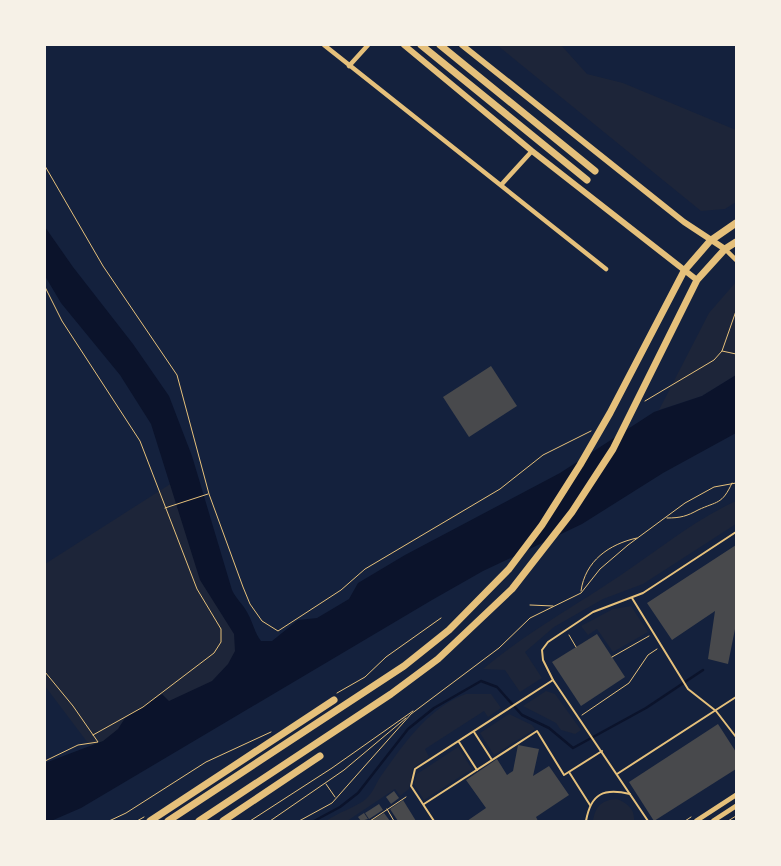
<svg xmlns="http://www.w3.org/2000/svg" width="781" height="866" font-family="'Libre Baskerville',serif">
<rect width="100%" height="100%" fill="#14213d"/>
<g fill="#1d2539">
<polygon points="497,45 561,45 587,74 623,83 736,130 736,202 725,209 701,211"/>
<polygon points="736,282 736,375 702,396 659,410 709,313"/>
<polygon points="175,481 240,636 241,672 97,755 45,686 45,564"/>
<path d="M736 501V524L643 584 603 599 554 627 525 652 542 678 520 692 505 670 483 669C526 633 575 606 621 575 659 549 695 520 736 501Z"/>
<polygon points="631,606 648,632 613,652 597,629 588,635 581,626 613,609"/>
<polygon points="546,691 555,694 581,730 575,734 561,730 556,723 523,706"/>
<path d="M466 694H491L501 708 488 717 484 711 425 749 429 757 413 768 409 789 400 796 395 789 347 821H326C337 813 358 806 366 799 373 793 376 783 381 776 403 745 429 707 466 694Z"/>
<polygon points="509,714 532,725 535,729 494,755 480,733"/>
<polygon points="458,747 472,769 424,800 414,784 417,774"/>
<path d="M617 799C627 803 635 809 634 821H593C595 806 602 800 617 799Z"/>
</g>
<path fill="#0b132b" d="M45 227 73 267 133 344 169 396 192 456 232 590C236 599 243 604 247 612 253 622 254 632 261 641H272L298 620 317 618 349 599 358 583 405 555 560 473 654 412 702 396 736 375V433L663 473 582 524 483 571 432 600 81 808 51 821H45V763L103 741 118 729 125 718 162 694 169 701 212 681 228 664 235 651 234 634 200 580 151 424 120 375 61 303 45 276Z"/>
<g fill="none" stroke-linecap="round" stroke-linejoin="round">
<polyline stroke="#0b132b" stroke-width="2.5" points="314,821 340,807 358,793 408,729 434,708 481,681 497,687 522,715 549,728 573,748 646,708 703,670"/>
</g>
<g fill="#48494c">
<polygon points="491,366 517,406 469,437 443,397"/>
<polygon points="736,545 736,624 728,664 708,659 715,611 672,640 647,603"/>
<polygon points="597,634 625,677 581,706 552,662"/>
<polygon points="718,724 736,752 736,769 654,821 629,782"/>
<polygon points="518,745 539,749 533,776 549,766 569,795 536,817 538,821 467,821 486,808 466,780 497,759 507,775 513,771"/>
<polygon points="394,791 399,798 391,804 386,797"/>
<polygon points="403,800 416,821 398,821 390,809"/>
<polygon points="379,804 383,810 369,819 365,813"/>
<polygon points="364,813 368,819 361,821 358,817"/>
<polygon points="384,813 390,821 371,821 379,816"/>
</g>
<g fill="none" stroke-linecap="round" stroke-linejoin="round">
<g stroke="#e5c07b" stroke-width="1">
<polyline points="45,166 103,266 177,375 209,494 243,587 250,604 262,621 278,631 341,590 365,569 500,489 543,455 591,431"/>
<polyline points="45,287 62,321 140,441 197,589 221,629 221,642 214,653 143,707 93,735"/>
<polyline points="722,351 736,354"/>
<polyline points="645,401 714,360 722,351 736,311"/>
<polyline points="165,508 208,494"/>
<path d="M667 518C681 518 687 516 698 510 717 501 722 505 732 483"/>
<path d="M581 591C585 561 609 544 637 538"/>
<polyline points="530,605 553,606"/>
<polyline points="569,635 576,647"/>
<polyline points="612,657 649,636"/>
<polyline points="45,672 73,706 98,742 78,745 45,761"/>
<polyline points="337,693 365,677 386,657 441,618"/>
<polyline points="582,715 629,683 648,655 657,649"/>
<polyline points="326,784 335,797"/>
<polyline points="387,809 394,821"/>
<polyline points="109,821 126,813 206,762 271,732"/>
<polyline points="137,821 144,817"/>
<polyline points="250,821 332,768 413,711"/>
<polyline points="270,821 344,770 406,718"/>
<polyline points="299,821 332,803 411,714 499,648 530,618 581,593 600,569 628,545 685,503 714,487 736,483"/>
<polyline points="370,821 406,797"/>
<polyline points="685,821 691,817"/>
<polyline points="728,821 736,816"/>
</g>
<g stroke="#e5c07b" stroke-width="2">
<polyline points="632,598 688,689 716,711 736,737"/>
<polyline points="553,680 543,660 542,650 548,642 593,612 643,593 736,532"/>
<polyline points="474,732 492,760"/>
<polyline points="459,742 477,770"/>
<polyline points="569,772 590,805"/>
<polyline points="617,774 736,697"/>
<polyline points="424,804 537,731 564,775 602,751"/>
<polyline points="434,821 411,786 415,769 553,680 648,821"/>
<path d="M586 821C591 793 604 788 630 794"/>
</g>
<g stroke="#e5c07b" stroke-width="4.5">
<polyline points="324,45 606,269"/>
<polyline points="349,66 368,45"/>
<polyline points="502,184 532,151"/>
<polyline points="725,249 736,260"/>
<polyline points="696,821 736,795"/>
<polyline points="713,821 736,806"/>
</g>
<g stroke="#e5c07b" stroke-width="6">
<polyline points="404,45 532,151 697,280"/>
<polyline points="462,45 684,222 725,249"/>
</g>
<g stroke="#e5c07b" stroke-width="7">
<polyline points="168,821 404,666 449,630 509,569 542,525 580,465 610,413 684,271 710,241 736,223"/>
<polyline points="199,821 391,694 438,659 512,589 572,512 613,449 697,280 725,249 736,242"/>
</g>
<g stroke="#e5c07b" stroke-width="7">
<polyline points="421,45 587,180"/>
<polyline points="440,45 595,171"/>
<polyline points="150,821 334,700"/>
<polyline points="223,821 320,756"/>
</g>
</g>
<rect width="781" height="866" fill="none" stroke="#f6f1e7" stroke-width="92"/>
</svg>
